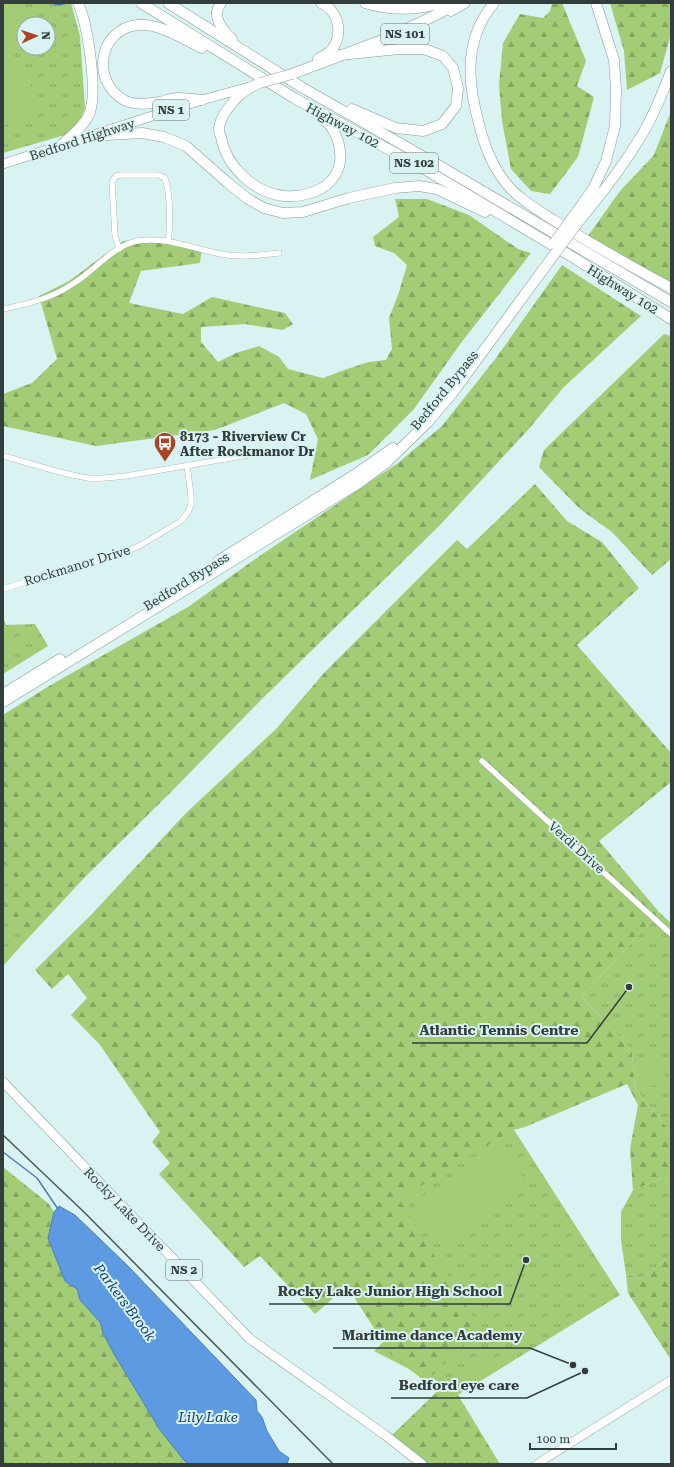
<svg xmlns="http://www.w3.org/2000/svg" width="674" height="1467" font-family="'Roboto Serif',serif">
<defs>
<pattern id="grass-tufts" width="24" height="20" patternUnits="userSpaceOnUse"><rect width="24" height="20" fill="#a3cc76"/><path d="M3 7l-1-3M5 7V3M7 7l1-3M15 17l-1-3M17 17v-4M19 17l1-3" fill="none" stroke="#85a762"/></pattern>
<pattern id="forest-firs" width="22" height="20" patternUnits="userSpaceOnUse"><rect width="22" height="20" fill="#a3cc76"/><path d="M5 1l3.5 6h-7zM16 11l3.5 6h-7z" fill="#85a762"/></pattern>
</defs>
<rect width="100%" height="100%" fill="#d9f3f2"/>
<g fill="url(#grass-tufts)" fill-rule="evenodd">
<path d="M3 3H71L80 36 85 108 79 123 65 135 3 153ZM24 24H48V48H24Z"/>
<polygon points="3,617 6,625 35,624 48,646 3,674"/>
<polygon points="3,850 64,898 3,966"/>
<polygon points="659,912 671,923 671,1132 635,1089 632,1051 582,997"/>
<polygon points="507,1119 620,1295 453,1398 444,1385 422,1372 413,1371 374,1351 411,1314 385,1195"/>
<polygon points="671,1175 671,1256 640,1279 626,1274 621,1241 621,1212 633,1190"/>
</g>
<g fill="url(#forest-firs)">
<polygon points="552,3 562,3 586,61 577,86 594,97 578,157 550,194 531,191 511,169 502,121 499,84 503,43 520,14 543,18 550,11"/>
<polygon points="610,3 671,3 671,34 660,73 627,90 624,51"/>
<polygon points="671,111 671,283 588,236 620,191 654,155"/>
<polygon points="395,199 427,199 469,215 518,249 531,253 461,343 414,409 368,455 310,480 318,439 306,414 284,403 215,430 96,446 3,426 3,394 32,383 57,359 39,296 69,281 123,241 161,238 202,247 200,263 141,271 129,303 183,314 212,297 285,313 293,324 283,330 245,324 201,327 201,342 218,362 236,353 259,346 279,357 288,369 323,378 347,369 369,362 386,360 392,349 389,318 399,292 407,265 394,253 375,246 373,237 399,217"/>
<polygon points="562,265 641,316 564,387 527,431 440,525 261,700 171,792 86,876 31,935 11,927 5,901 15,891 13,865 3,864 3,715 49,686 188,607 261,555 398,463 442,426 496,358"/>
<polygon points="664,334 671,336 671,559 652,575 612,532 580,509 539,467 544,450"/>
<polygon points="535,484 567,521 602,542 639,588 577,645 671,753 671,782 599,841 659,912 582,997 632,1051 635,1089 671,1132 671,1175 633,1190 630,1149 638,1105 627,1084 525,1127 513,1130 399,1199 480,1328 426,1382 391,1355 347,1286 315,1314 260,1256 244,1267 159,1174 170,1163 152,1142 160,1132 100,1045 71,1015 87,998 68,974 52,989 35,970 91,915 186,813 276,729 324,673 457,540 467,549"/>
<polygon points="3,1167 49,1204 54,1212 48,1238 65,1281 77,1289 80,1300 100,1322 103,1333 114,1354 160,1430 183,1459 188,1464 3,1464"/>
<polygon points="671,1256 671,1360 628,1293 626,1274 640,1279"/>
<polygon points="444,1385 453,1398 458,1395 500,1464 418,1464 391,1436"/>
</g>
<g fill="#a3cc76">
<polygon points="3,3 21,3 30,24 24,24 24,40 3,48"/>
<polygon points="3,54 22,69 30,80 32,90 37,100 37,103 29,109 28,112 3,126"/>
<polygon points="3,625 6,625 16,653 3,658"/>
<polygon points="668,1045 671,1045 671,1105"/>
<polygon points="664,1062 665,1085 650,1086 649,1063"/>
<polygon points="635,1064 647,1064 648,1085 636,1085"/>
<polygon points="504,1146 529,1188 439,1244 413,1202"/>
<polygon points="485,1355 494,1368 470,1384 462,1372"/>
</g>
<polygon fill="#5d9ae1" stroke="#507eb0" points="59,1206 75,1215 128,1266 256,1400 257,1411 262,1417 267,1431 279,1451 289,1458 287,1464 188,1464 183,1459 160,1430 114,1354 103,1333 100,1322 80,1300 77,1289 65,1281 48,1238 54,1212"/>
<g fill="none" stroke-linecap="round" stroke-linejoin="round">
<g stroke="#507eb0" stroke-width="1.5">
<polyline points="51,3 59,5 67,3"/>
<polyline points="3,1152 37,1178 58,1209"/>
</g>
<g stroke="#839c9a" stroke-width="6">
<g id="minor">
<path d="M119 249 115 235 112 182 116 176 120 175H158L165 178C170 192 171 225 168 241"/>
<path d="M3 309C28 304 53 298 74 283 95 270 113 246 137 241 167 236 193 249 221 254 240 258 260 255 279 253"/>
<path d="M3 456C31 463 59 474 88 478 101 479 113 477 126 476L272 451"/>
<polyline points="3,589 123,553 139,546 181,521 188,512 191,505 191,496 187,465"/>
<polyline points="482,761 671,934"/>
</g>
</g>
<g stroke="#839c9a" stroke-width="9">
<polyline id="secondary" points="537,1464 671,1380"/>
</g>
<g stroke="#839c9a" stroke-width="10">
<g id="primary">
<polyline points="3,164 202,100 249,87"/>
<polyline points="3,1082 250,1339 385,1435 422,1464"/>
</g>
</g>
<g stroke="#839c9a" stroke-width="11">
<g id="motorway">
<polyline points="141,3 294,98 421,167 574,258 671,319"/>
<polyline points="168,3 303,88 440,166 671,302"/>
<path d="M221 3C220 5 217 9 217 12 216 22 225 33 232 39"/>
<path d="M365 3C390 11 418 10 443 3"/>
<path d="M494 3C471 30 467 64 473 98 479 127 486 158 505 182 518 199 538 210 555 221 593 245 632 267 671 288"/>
<polyline points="451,11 465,3"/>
<polyline points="340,55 399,49 424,49 443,56 453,68 458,88 456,106 442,124 423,131 396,128 352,109"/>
<path d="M318 59C321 57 326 55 329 52 341 42 341 22 331 10 329 7 324 5 321 3"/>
<polyline points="292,74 385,39 440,13 456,3"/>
<path d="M260 83C250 87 240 93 233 102 227 109 220 119 219 128 219 131 220 135 221 137 226 166 254 193 284 196 294 197 306 195 316 191 329 186 338 175 340 162 342 145 335 127 321 117"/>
<path d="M202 100C194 99 185 98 177 98 171 98 165 101 160 102 149 104 133 105 124 100 91 81 98 30 137 25 160 23 183 39 202 48"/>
<polyline points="90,136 142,133 164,137 186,146 228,183 248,199 264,208 283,213 303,212 349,198 395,188 419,186 437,189 485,212"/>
<path d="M60 146C70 137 81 129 88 117 99 97 88 24 78 3"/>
<polyline points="573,217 593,189 606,161 615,126 616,89 614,60 596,3"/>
<path d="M579 221C600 196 621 169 638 141 652 120 662 95 671 71"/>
<polyline points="218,561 354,475 393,448"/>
<polyline points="3,694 60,659"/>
<polyline points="3,702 359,483 386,463 427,423 451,395 542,271"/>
</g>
</g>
<use href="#minor" stroke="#fff" stroke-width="5.5"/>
<use href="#secondary" stroke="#fff" stroke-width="8"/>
<use href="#primary" stroke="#fff" stroke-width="9"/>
<use href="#motorway" stroke="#fff" stroke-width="10"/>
<polyline stroke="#4b5858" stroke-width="1.5" points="3,1135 85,1213 333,1464"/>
<g stroke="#839c9a" stroke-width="11" stroke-linecap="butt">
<g id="motorway-bridge">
<polyline points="260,83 292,74"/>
<polyline points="554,243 573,217"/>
<polyline points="542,271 579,221"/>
</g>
</g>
<use href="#motorway-bridge" stroke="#fff" stroke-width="10"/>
</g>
<defs>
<g id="bus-pin" transform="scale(1.15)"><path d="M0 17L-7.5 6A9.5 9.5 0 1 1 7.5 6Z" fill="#ab4325" stroke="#d9f3f2"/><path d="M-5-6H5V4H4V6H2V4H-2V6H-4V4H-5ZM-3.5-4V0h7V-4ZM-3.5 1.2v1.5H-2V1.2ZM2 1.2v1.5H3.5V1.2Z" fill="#fff"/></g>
</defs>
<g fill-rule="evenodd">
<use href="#bus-pin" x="165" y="443"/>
</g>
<g text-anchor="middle" stroke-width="4" stroke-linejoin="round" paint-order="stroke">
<g fill="#d9f3f2" stroke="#657473" stroke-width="1">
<rect x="381" y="24" width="48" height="20" rx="3"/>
<rect x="153" y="100" width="36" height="20" rx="3"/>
<rect x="390" y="153" width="48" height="20" rx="3"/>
<rect x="166" y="1260" width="36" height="20" rx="3"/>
</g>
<g font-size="12" font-weight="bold" fill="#333d3d">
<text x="405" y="38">NS 101</text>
<text x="171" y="114">NS 1</text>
<text x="414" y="167">NS 102</text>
<text x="184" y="1274">NS 2</text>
</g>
<g font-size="13" fill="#333d3d" stroke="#d9f3f2">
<text transform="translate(343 125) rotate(28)" y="5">Highway 102</text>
<text transform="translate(82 139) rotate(-18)" y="5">Bedford Highway</text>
<text transform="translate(623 289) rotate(32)" y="5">Highway 102</text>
<text transform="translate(444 390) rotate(-51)" y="5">Bedford Bypass</text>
<text transform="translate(77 565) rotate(-17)" y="5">Rockmanor Drive</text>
<text transform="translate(186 581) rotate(-32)" y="5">Bedford Bypass</text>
<text transform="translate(577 847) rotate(42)" y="5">Verdi Drive</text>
<text transform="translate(125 1209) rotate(46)" y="5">Rocky Lake Drive</text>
</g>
<g font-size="13" font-weight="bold" fill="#333d3d" stroke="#d9f3f2" text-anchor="start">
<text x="180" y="441">8173 - Riverview Cr<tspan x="180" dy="15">After Rockmanor Dr</tspan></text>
</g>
<g font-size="14" font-style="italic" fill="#113c6a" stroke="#d9f3f2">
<text transform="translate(125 1302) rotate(53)" y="5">Parkers Brook</text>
<text x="208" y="1422">Lily Lake</text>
</g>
</g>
<path fill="none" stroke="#333d3d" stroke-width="1.5" d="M629 987L587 1043H412M526 1260L510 1304H269M573 1365L530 1348H333M585 1371L527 1398H391"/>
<g fill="#333d3d" stroke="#d9f3f2" stroke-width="1.5">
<circle cx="629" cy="987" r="4"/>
<circle cx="526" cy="1260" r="4"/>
<circle cx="573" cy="1365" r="4"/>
<circle cx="585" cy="1371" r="4"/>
</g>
<g font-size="14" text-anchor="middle" font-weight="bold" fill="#333d3d" stroke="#d9f3f2" stroke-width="4" stroke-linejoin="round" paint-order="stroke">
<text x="499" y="1035">Atlantic Tennis Centre</text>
<text x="390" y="1296">Rocky Lake Junior High School</text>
<text x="432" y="1340">Maritime dance Academy</text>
<text x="459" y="1390">Bedford eye care</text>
</g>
<rect width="674" height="1467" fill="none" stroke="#333d3d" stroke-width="8"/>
<g transform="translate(36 36) rotate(87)"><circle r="19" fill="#d9f3f2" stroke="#97aaaa"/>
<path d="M0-3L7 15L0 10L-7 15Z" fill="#ab4325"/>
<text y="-6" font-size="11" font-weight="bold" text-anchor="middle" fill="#333d3d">N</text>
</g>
<path d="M530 1443v6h86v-6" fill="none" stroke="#333d3d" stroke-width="2"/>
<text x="536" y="1443" font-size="12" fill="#333d3d" stroke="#d9f3f2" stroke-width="3" paint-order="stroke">100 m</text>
</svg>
